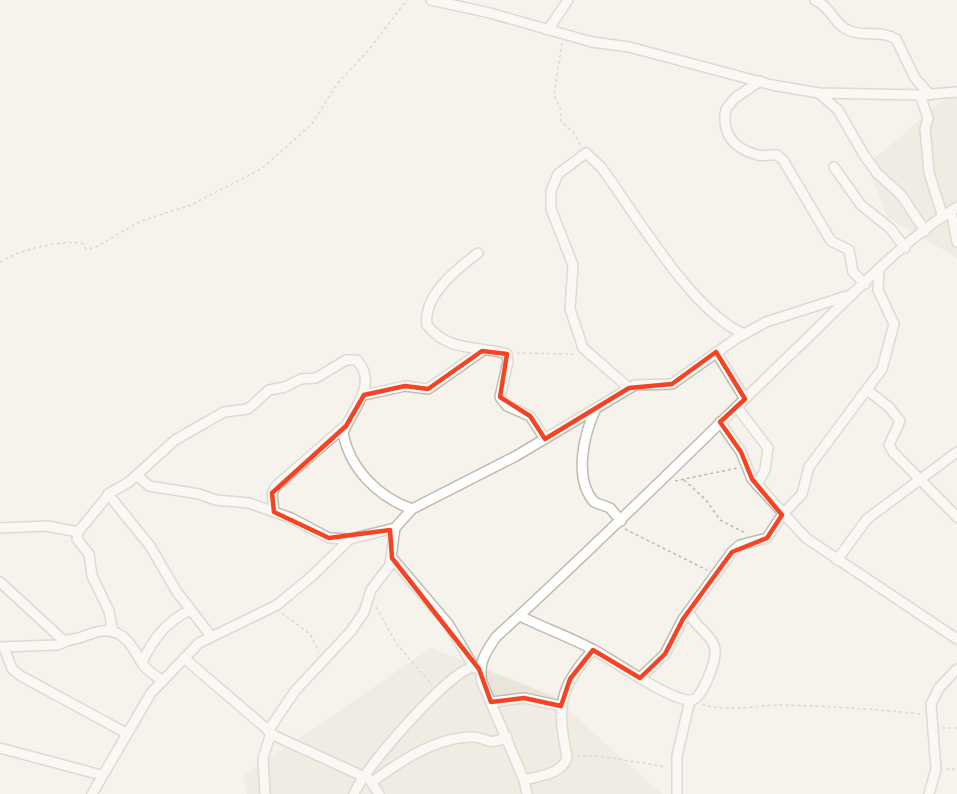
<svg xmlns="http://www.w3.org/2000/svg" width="957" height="794" font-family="'DejaVu Sans',sans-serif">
<rect width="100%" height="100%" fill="#f6f3ec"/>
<g fill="#e9e5da">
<polygon points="957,88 957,258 887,217 867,165"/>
<polygon points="431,648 553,696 662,794 247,794 243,776"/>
</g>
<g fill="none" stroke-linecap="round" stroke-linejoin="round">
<g stroke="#c1bbaf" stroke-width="12">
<g id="street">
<polyline points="431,0 490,13 592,42 629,47 772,85 819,93 920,95 957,92"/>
<path d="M815 0C831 7 834 25 850 31 865 37 882 30 896 39L915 78 930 95"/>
<polyline points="548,30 568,0"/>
<path d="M760 81 735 98 726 109C721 134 734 149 758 155 764 157 771 154 777 155L783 160 831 241 849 250 853 272 865 284"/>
<polyline points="820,94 838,110 864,155 877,173 902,196 925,231"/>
<polyline points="920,95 928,118 925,128 929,173 943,217"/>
<polyline points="834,167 861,205 891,229 905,248"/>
<polyline points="951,211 957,242"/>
<path d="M478 253C457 269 423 295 427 325 449 353 478 345 507 354L508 361 500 397 507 406 530 416 545 439"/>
<polyline points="716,352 745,399"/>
<path d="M629 388 583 348 570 309 573 265 551 209V191L558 174 586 153 601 167C635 213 692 312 744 334"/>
<polyline points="867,390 889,407 900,421 889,445 893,452 957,517"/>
<polyline points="364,395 405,386 428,389 482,351"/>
<polyline points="737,407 768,448 765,470 757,485"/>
<path d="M596 408C584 434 573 478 594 502L610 508 621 521"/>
<polyline points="720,422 741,452 752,479 806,538 957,639"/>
<polyline points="137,475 149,486 199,494 216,500 249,503 291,518 329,538 350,539 395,528"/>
<polyline points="108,494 150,546 177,592 211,636"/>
<polyline points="274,512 272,493 276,486 344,427"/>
<polyline points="0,528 47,526 78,532"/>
<polyline points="392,558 449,625 474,667"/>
<polyline points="837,560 867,519 957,452"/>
<path d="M0 582 63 640C79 642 93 629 109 631 128 633 135 653 144 666 149 672 156 676 163 681"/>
<path d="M520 616C544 628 570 637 594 650 615 661 671 702 692 700 702 699 715 663 715 653 717 637 693 627 689 611"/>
<path d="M113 632 109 611 92 576 89 554 77 539 78 532 110 493 129 482 175 440 224 412 248 409 269 390 285 387 301 379 316 378 346 360H357C379 385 352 409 343 433 350 469 378 497 412 509"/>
<polyline points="0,647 57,645 67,641"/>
<polyline points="4,647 12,669 21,676 126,733"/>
<polyline points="184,658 275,736 369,779 379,794"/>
<path d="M142 662C154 638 166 622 190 610"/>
<polyline points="640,678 665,654 683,619 732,552 740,545 767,538 782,515 802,494 809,467 882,369 894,324 878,290 879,271"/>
<polyline points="491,702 524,698 561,706"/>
<polyline points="268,731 295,691 351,631 364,612 371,590 390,565 395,528 412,509 516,456 635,385 672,384 737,338 766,322 853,294"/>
<polyline points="0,748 101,775"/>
<path d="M524 780C539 776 563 774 567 757 557 707 558 689 593 650"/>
<path d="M372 782C399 762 436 737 472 737 489 737 484 747 507 737"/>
<polyline points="92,794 151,693 199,643 277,605 312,576 350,539"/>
<polyline points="265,794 263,758 271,733"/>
<path d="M354 794C364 768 441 682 466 670 471 667 474 667 479 669"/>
<path d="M527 794 524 780 482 682C478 663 485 653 496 637 598 544 695 447 794 351 846 302 896 245 957 207"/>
<polyline points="677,794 677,756 690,700"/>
<polyline points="929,794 936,769 931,704 939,688 957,669"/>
</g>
</g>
<g stroke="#c3b7a0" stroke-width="1.5" stroke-dasharray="3 3" stroke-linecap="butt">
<polyline points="562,43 554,95 561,110 561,121 574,133 580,145"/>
<path d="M0 262C19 250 59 240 82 243L86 249 94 248 141 221 191 205 261 169 312 124 337 84 367 52 407 0"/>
<polyline points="517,353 575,354"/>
<polyline points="684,480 706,500 720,520 745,533"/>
<polyline points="675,481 737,468"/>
<polyline points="625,529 707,570"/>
<polyline points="376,607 396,643 432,685"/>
<polyline points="282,613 310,634 319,652"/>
<path d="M702 704C728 713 755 705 781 705 828 706 874 709 921 714"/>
<polyline points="942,728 957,728"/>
<polyline points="577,756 598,756 667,767"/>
<polyline points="946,769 957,769"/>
</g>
<use href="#street" stroke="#fff" stroke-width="9"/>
</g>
<path d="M0 0H957V794H0ZM482 351 507 354 500 397 530 416 545 439 629 388 672 384 716 352 745 399 720 422 741 452 752 479 782 515 767 538 732 552 683 619 665 654 640 678 593 650 570 679 561 706 524 698 491 702 479 669 392 558 390 530 329 538 274 512 272 493 346 426 364 395 405 386 428 389Z" fill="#f6f3ec" fill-opacity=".55" fill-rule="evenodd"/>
<path fill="none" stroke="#f54323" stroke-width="4.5" stroke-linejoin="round" d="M482 351 507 354 500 397 530 416 545 439 629 388 672 384 716 352 745 399 720 422 741 452 752 479 782 515 767 538 732 552 683 619 665 654 640 678 593 650 570 679 561 706 524 698 491 702 479 669 392 558 390 530 329 538 274 512 272 493 346 426 364 395 405 386 428 389Z"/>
</svg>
